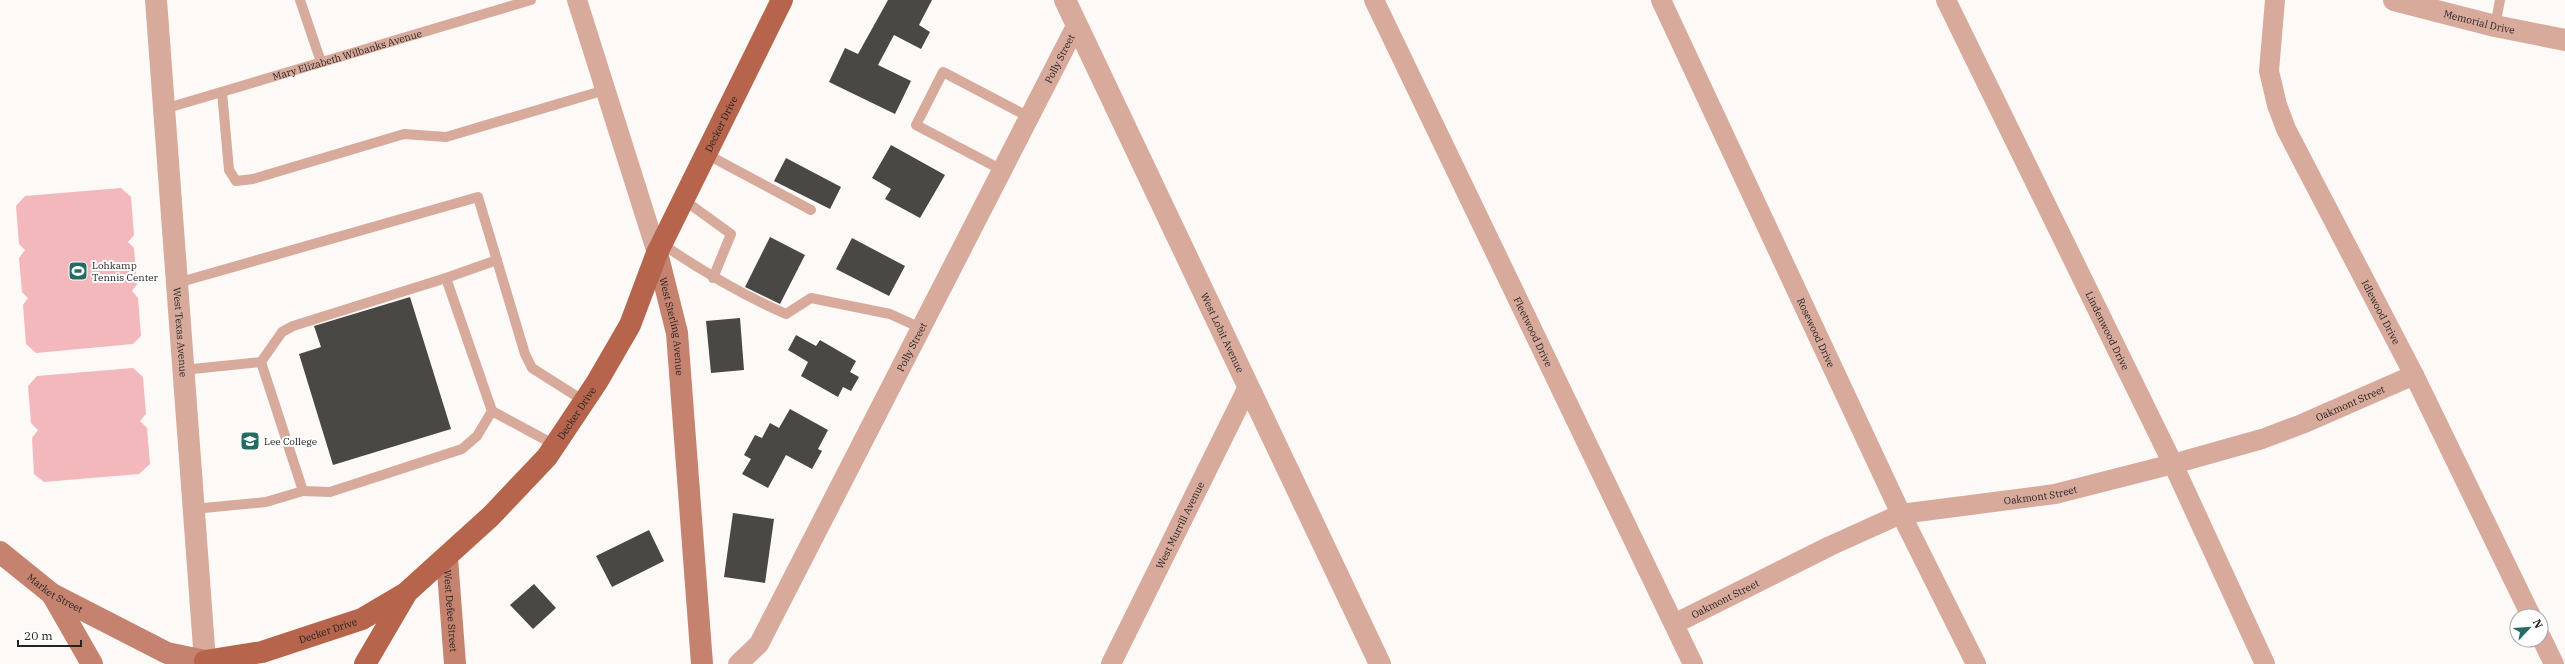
<svg xmlns="http://www.w3.org/2000/svg" width="2565" height="664" font-family="'IBM Plex Serif',serif">
<rect width="100%" height="100%" fill="#fcf9f6"/>
<g fill="#f3b8bc">
<polygon points="121,188 131,197 134,235 128,242 134,248 137,284 132,291 138,298 141,336 133,344 36,353 26,344 23,305 28,298 22,292 19,258 25,250 19,244 16,206 25,196"/>
<polygon points="133,368 143,377 146,414 140,421 147,428 150,464 139,474 44,482 34,474 32,438 38,430 31,423 28,386 37,376"/>
</g>
<g fill="#494845">
<polygon points="888,0 932,0 919,25 930,32 921,49 894,35 878,65 911,81 895,114 829,82 845,48 858,54"/>
<polygon points="891,145 945,175 920,218 885,199 891,189 872,178"/>
<polygon points="786,158 841,187 830,209 774,181"/>
<polygon points="770,237 805,255 780,304 745,287"/>
<polygon points="852,238 905,266 889,296 836,269"/>
<polygon points="410,297 451,429 333,465 299,354 321,347 314,326"/>
<polygon points="740,318 744,370 711,373 706,321"/>
<polygon points="796,335 816,346 820,340 856,361 850,372 859,377 851,391 843,387 838,397 801,376 808,362 788,350"/>
<polygon points="790,409 828,430 818,449 822,451 812,469 786,455 768,488 742,474 751,459 744,455 755,435 762,438 770,423 779,428"/>
<polygon points="733,513 774,519 765,583 724,577"/>
<polygon points="649,530 664,561 612,587 596,556"/>
<polygon points="534,584 556,608 533,629 510,605"/>
</g>
<g fill="none" stroke-linecap="round" stroke-linejoin="round">
<g stroke="#d8aa9c" stroke-width="10">
<polyline points="300,0 321,62"/>
<polyline points="2495,26 2500,0"/>
<polyline points="222,92 229,170 236,181 253,179 404,134 446,137 605,90"/>
<path id="s1" d="M164 109 531 0"/>
<polyline points="706,154 811,210"/>
<polyline points="1002,170 916,125 943,72 1029,117"/>
<polyline points="684,200 731,234 713,278"/>
<path d="M662 244C702 271 742 295 786 314L811 298 890 314 921 328"/>
<polyline points="446,278 497,260"/>
<polyline points="177,283 478,197 525,354 532,368 584,401"/>
<polyline points="183,370 261,362 282,332 293,326 446,278 492,411 555,445"/>
<polyline points="303,491 330,492 462,449 477,436 492,411"/>
<polyline points="193,509 266,502 303,491 261,362"/>
</g>
<g stroke="#d8aa9c" stroke-width="20">
<polyline points="577,0 657,253"/>
<path id="s2" d="M1374 0 1693 664"/>
<path id="s3" d="M1661 0 1901 514 1976 664"/>
<path id="s4" d="M1946 0 2173 464 2265 664"/>
<path id="s5" d="M2275 0 2269 71 2277 105 2286 129 2414 375 2531 616"/>
<path id="s6" d="M1674 624 1830 546 1901 514 2055 494 2173 464 2262 439 2302 424 2414 375"/>
<polyline points="2541,637 2554,664"/>
<path id="s7" d="M738 664 759 644 1077 24"/>
<path id="s8" d="M1111 664 1248 387"/>
</g>
<g stroke="#d8aa9c" stroke-width="22">
<path id="s9" d="M156 0 205 661"/>
<path id="s10" d="M1065 0 1380 664"/>
<path id="s11" d="M2394 0 2495 26 2565 40"/>
</g>
<g stroke="#c5826e" stroke-width="22">
<path id="s12" d="M657 253 677 333 702 664"/>
<path id="s13" d="M0 552 52 594 167 653 205 661V664"/>
<path id="s14" d="M447 558 455 664"/>
<polyline points="52,594 92,664"/>
</g>
<g stroke="#b6654c" stroke-width="22">
<path id="s15" d="M205 661 262 652 362 619 406 593 491 516 547 457 597 382 630 325 657 253 782 0"/>
<polyline points="365,664 406,594"/>
</g>
</g>
<defs>
<g id="stadium-square" transform="scale(1)"><rect x="-9" y="-9" width="18" height="18" rx="4" fill="#256c62" stroke="#fff"/><path d="M0-5a6.5 5 0 1 0 0 10a6.5 5 0 1 0 0-10ZM-3.5-1.8h7v3.6h-7Z" fill="#fff"/></g>
<g id="university-square" transform="scale(1)"><rect x="-9" y="-9" width="18" height="18" rx="4" fill="#256c62" stroke="#fff"/><path d="M0-5L7-2L0 1L-7-2ZM-4 1L0 2.5L4 1V4Q0 6-4 4Z" fill="#fff"/></g>
</defs>
<g fill-rule="evenodd">
<use href="#stadium-square" x="78" y="271"/>
<use href="#university-square" x="250" y="441"/>
</g>
<g text-anchor="middle" stroke-width="4" stroke-linejoin="round" paint-order="stroke">
<g font-size="10" fill="#262423" stroke="#fff">
<text dy="4" stroke="none"><textPath href="#s11" startOffset="88">Memorial Drive</textPath></text>
<text dy="4" stroke="none"><textPath href="#s1" startOffset="191">Mary Elizabeth Wilbanks Avenue</textPath></text>
<text dy="4" stroke="none"><textPath href="#s7" startOffset="687">Polly Street</textPath></text>
<text dy="4" stroke="none"><textPath href="#s15" startOffset="787">Decker Drive</textPath></text>
<text dy="4" stroke="none"><textPath href="#s5" startOffset="338">Idlewood Drive</textPath></text>
<text dy="4" stroke="none"><textPath href="#s12" startOffset="75">West Sterling Avenue</textPath></text>
<text dy="4" stroke="none"><textPath href="#s4" startOffset="368">Lindenwood Drive</textPath></text>
<text dy="4" stroke="none"><textPath href="#s9" startOffset="333">West Texas Avenue</textPath></text>
<text dy="4" stroke="none"><textPath href="#s10" startOffset="368">West Lobit Avenue</textPath></text>
<text dy="4" stroke="none"><textPath href="#s2" startOffset="368">Fleetwood Drive</textPath></text>
<text dy="4" stroke="none"><textPath href="#s3" startOffset="367">Rosewood Drive</textPath></text>
<text dy="4" stroke="none"><textPath href="#s7" startOffset="363">Polly Street</textPath></text>
<text dy="4" stroke="none"><textPath href="#s6" startOffset="717">Oakmont Street</textPath></text>
<text dy="4" stroke="none"><textPath href="#s15" startOffset="463">Decker Drive</textPath></text>
<text dy="4" stroke="none"><textPath href="#s6" startOffset="393">Oakmont Street</textPath></text>
<text dy="4" stroke="none"><textPath href="#s8" startOffset="155">West Murrill Avenue</textPath></text>
<text dy="4" stroke="none"><textPath href="#s13" startOffset="69">Market Street</textPath></text>
<text dy="4" stroke="none"><textPath href="#s6" startOffset="57">Oakmont Street</textPath></text>
<text dy="4" stroke="none"><textPath href="#s14" startOffset="53">West Defee Street</textPath></text>
<text dy="4" stroke="none"><textPath href="#s15" startOffset="127">Decker Drive</textPath></text>
</g>
<g font-size="10" fill="#262423" stroke="#fff" text-anchor="start">
<text x="92" y="269">Lohkamp<tspan x="92" dy="12">Tennis Center</tspan></text>
<text x="264" y="445">Lee College</text>
</g>
</g>
<g transform="translate(2529 628) rotate(65)"><circle r="19" fill="#ffffff" stroke="#a8a7a7"/>
<path d="M0-3L7 15L0 10L-7 15Z" fill="#256c62"/>
<text y="-6" font-size="11" font-weight="bold" text-anchor="middle" fill="#262423">N</text>
</g>
<path d="M18 640v6h63v-6" fill="none" stroke="#262423" stroke-width="2"/>
<text x="24" y="640" font-size="12" fill="#262423" stroke="#ffffff" stroke-width="3" paint-order="stroke">20 m</text>
</svg>
